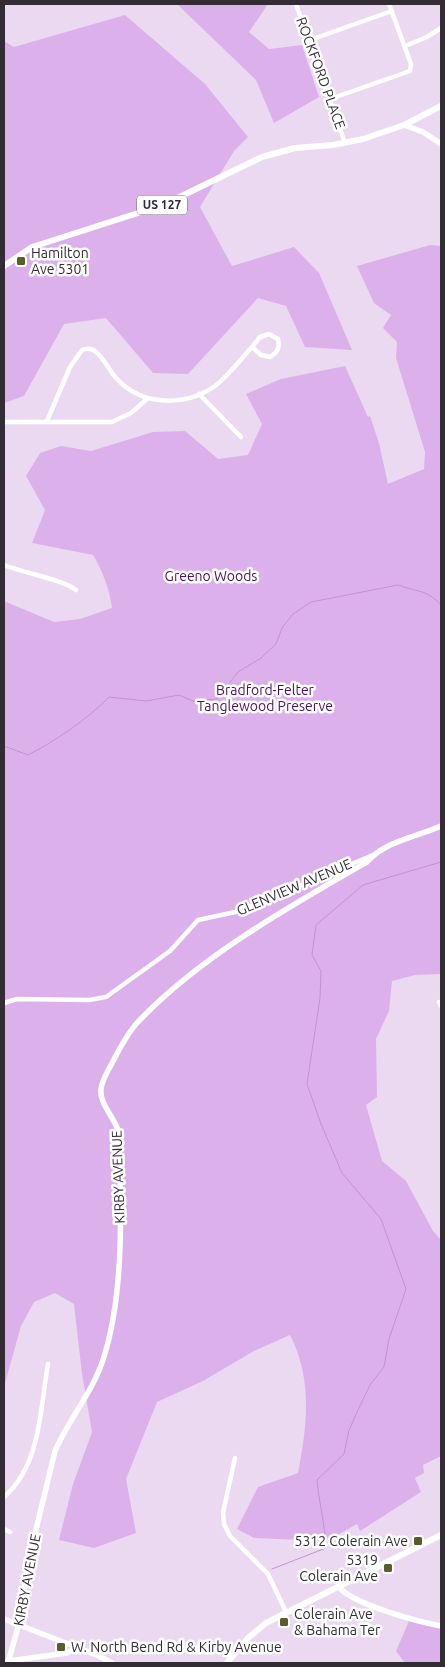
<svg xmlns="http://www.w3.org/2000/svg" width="445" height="1667" font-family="Ubuntu,sans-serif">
<rect width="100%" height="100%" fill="#ebd9f2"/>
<g fill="#dcb1eb">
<polygon points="177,4 268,4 249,32 269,49 302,45 319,97 274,123 256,80"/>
<polygon points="125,15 205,84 248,137 234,151 200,207 232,266 294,247 319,273 352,350 305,347 286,306 258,298 188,374 153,373 106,318 64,324 24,396 4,403 4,41 14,47"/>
<path d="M430 245 441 246V974L415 975 392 981 389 1011 376 1039 377 1097 366 1105 382 1161 406 1181 433 1231 441 1240V1456L423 1465 424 1473 415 1478 421 1492 360 1531 357 1524 327 1541 254 1538 237 1529 258 1487 298 1473C307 1426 313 1380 290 1335L254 1351 203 1381 157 1402 126 1479 136 1533 94 1548 59 1540 73 1484 92 1432 82 1374 74 1304 55 1293 34 1302 21 1326 4 1387V601L54 622 80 619 112 608C110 590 102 570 93 555L32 543 45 510 26 476 40 453 61 446 91 451 153 432 185 431 218 459 248 455 262 424 246 394 281 379 345 366 368 417 370 416 379 443 388 484 424 469 425 452 396 358 397 342 383 328 391 315 374 303 357 266Z"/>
<polygon points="410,1619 441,1626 441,1663 405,1663 396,1651"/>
</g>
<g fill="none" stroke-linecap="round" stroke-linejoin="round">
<g stroke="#c392d4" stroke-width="1">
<path d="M4 746 28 755C54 742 89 718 109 697L146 701 179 695 193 701 217 699 238 672 261 658 276 644 282 628 293 614 311 602 398 585C416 592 427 589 441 605"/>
<path d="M272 1569 326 1548C325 1524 319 1503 317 1480L344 1454 349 1430 359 1408 370 1385 384 1367 389 1339 406 1289 381 1219 342 1173 321 1124 307 1084 320 998 321 971 312 955 316 925 363 885 441 862"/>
</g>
<g stroke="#fff" stroke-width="4.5">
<polyline points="296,4 345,143"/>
<polyline points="310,40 392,11"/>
<polyline points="405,46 427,37 441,28"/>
<polyline points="330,99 410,71 411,64 389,4"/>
<polyline points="199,394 241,437"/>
<path d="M47 421 70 367 82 350C87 348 92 348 96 352 105 359 109 371 117 379 142 406 185 407 215 386 229 375 240 360 252 347L261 355 270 357C278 352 280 348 278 339L269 334 260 337 252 347"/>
<polyline points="4,422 112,422 131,413 147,399"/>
<path d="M4 565C23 573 62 579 76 590"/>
<polyline points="439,1002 441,1006"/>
<polyline points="4,1003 17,999 89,1000 106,997 170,951 198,920 240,911 373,855"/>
<polyline points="235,1458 223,1513 224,1524 230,1536 268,1574 286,1612"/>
<path d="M4 1497C41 1465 40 1409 48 1364"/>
<polyline points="4,1529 10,1532"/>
</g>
<g stroke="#fff" stroke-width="5.5">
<polyline points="404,125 423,132 441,144"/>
<path d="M339 1587C352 1604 419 1622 441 1626"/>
<polyline points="4,1619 99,1656 112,1663"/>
<polyline points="8,1661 67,1653 77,1648"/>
<path d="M8 1663 21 1616 27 1567 55 1451C69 1419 92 1393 103 1360 125 1293 121 1204 119 1134 116 1118 99 1105 101 1089 102 1081 107 1072 111 1065 119 1050 126 1035 137 1023 198 958 290 906 367 862 385 841 417 837 441 826"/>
</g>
<g stroke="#fff" stroke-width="6">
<polyline points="4,266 32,247 163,205 262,157 295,148 333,145 363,139 404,125 441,106"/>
<polyline points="227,1663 248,1638 266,1623 441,1535"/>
</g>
</g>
<g fill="#5c5c29" stroke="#fff" stroke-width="2">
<rect x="16" y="256" width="10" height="10" rx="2.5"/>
<rect x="413" y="1536" width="10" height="10" rx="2.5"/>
<rect x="383" y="1563" width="10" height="10" rx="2.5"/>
<rect x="279" y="1617" width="10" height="10" rx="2.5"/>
<rect x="56" y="1642" width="10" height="10" rx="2.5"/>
</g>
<g text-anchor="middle" stroke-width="5" stroke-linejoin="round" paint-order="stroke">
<rect fill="#fff" stroke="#706b72" stroke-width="1" x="137" y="195.5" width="50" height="19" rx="4"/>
<g font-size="12" font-weight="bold" fill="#332c35">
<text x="162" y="209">US 127</text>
</g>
<g font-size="14" fill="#332c35" stroke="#fff">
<text transform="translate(321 73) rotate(70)" y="5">ROCKFORD PLACE</text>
<text transform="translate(294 887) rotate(-23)" y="5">GLENVIEW AVENUE</text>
<text transform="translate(118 1177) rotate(-92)" y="5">KIRBY AVENUE</text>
<text transform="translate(27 1580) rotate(-79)" y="5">KIRBY AVENUE</text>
</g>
<g font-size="14" fill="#332c35" stroke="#fff" text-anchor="start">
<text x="31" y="258">Hamilton<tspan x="31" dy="16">Ave 5301</tspan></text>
<text x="408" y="1546" text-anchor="end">5312 Colerain Ave</text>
<text x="378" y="1565" text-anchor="end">5319<tspan x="378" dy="16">Colerain Ave</tspan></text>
<text x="294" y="1619">Colerain Ave<tspan x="294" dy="16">&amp; Bahama Ter</tspan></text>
<text x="71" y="1652">W. North Bend Rd &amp; Kirby Avenue</text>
</g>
<g font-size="14" fill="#4d0f5f" stroke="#fff">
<text x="211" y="581">Greeno Woods</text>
<text x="265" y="695">Bradford-Felter<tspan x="265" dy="16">Tanglewood Preserve</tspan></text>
</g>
</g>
<rect width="445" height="1667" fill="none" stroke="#332c35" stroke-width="10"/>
</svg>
